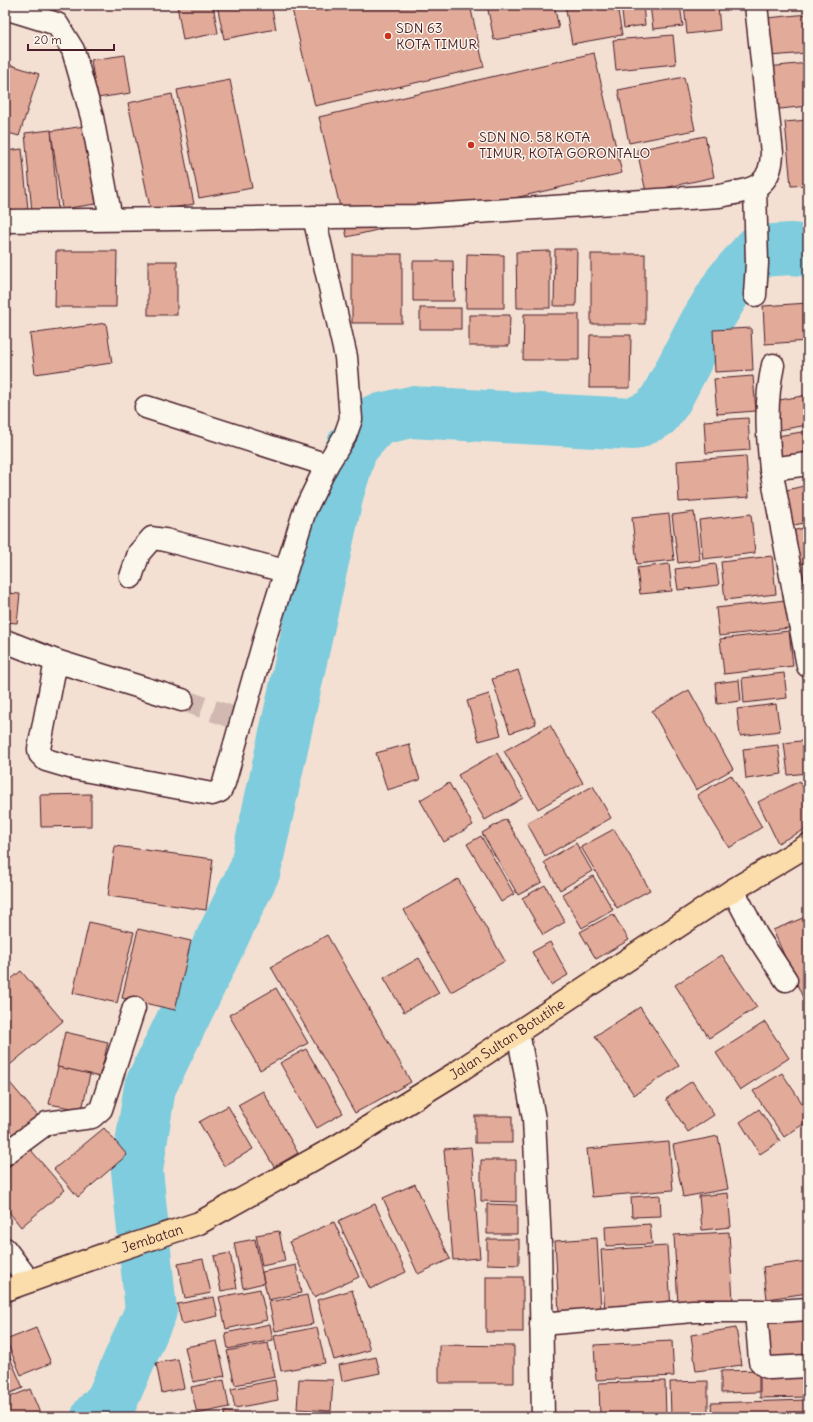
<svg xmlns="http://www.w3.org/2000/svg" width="813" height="1422" font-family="Delius,sans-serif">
<rect width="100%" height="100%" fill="#f3e0d3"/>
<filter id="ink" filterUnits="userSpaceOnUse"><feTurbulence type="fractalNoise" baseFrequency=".025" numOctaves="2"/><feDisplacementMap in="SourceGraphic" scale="8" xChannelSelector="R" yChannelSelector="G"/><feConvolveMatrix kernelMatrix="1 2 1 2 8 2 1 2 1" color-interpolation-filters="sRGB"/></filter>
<g filter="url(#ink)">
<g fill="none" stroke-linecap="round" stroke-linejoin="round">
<polyline stroke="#7eccdd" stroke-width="52" points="97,1417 111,1402 151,1311 137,1170 150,1087 255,870 338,493 352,447 376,420 411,412 633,424 656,413 666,399 705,324 730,283 758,251 792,249 808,251"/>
</g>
<g fill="#e1aa99" stroke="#4a1f2b">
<polygon points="177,5 213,5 218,33 183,40"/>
<polygon points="217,5 271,5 276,29 224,39"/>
<polygon points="291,5 470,5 484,67 315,106"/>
<polygon points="487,5 554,5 559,28 494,40"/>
<polygon points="565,5 617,5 622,35 572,44"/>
<polygon points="621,5 643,5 645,25 624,28"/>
<polygon points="650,5 680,5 683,26 653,29"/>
<polygon points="684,5 718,5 720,30 687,34"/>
<polygon points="808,14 808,53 770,56 767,18"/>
<polygon points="673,35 676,64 616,70 613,40"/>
<polygon points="594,53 622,173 347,237 319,117"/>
<polygon points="125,55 131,93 97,98 91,60"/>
<polygon points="5,63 39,74 19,136 5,132"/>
<polygon points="808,63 808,106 771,110 767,67"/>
<polygon points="684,77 695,130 629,143 618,90"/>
<polygon points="230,80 252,188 199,198 177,90"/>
<polygon points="172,94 194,204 151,212 128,103"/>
<polygon points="808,120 808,185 791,186 785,122"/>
<polygon points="85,126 96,204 62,209 51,131"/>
<polygon points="51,130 58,211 32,213 25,133"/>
<polygon points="705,136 714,177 646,192 637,150"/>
<polygon points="22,149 28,209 5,212 5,151"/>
<polygon points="555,249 577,249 576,306 554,306"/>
<polygon points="56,251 117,251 116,307 55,307"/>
<polygon points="550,251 550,308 517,308 516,252"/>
<rect x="352" y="254" width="50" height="69"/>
<polygon points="467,254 504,255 504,308 466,308"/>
<rect x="591" y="254" width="54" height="70"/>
<rect x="148" y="261" width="29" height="54"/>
<polygon points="413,261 453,261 454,301 413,301"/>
<polygon points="808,303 808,341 765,344 763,306"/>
<rect x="420" y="308" width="41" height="21"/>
<polygon points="524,314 579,314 579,360 523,360"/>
<polygon points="469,315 510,315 509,346 469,346"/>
<polygon points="106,323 112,363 35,374 30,334"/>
<polygon points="751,328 753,370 715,372 713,330"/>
<polygon points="590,335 631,335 630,388 589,388"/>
<polygon points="753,376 756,411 717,414 714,379"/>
<polygon points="808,395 808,425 773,431 768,402"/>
<polygon points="748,418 750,450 706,453 704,421"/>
<polygon points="808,431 808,462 776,468 771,437"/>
<polygon points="746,456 749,497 679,502 677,461"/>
<polygon points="808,485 808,522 786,527 778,492"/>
<polygon points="694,512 700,560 678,563 672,515"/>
<polygon points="669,514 674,560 637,564 632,518"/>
<polygon points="751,514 755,553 703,559 699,520"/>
<polygon points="808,527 808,562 792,566 784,533"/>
<polygon points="772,556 776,594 725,600 721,562"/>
<polygon points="669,564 672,591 640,594 637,568"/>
<polygon points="716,564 719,585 678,590 675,569"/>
<polygon points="5,593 20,594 17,623 5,622"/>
<polygon points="786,600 789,628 719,636 716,608"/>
<polygon points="789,631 793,666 724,674 720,639"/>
<polygon points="518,670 536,724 510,733 492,679"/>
<polygon points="784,673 787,698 744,703 742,678"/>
<polygon points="739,680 741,701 717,704 715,683"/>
<polygon points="689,690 733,769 696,790 652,711"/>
<polygon points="489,694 501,735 479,741 467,701"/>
<polygon points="776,704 780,731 740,736 737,709"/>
<polygon points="550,725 583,783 538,809 504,751"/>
<polygon points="808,740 808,773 788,775 784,743"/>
<polygon points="409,744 420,780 387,790 376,753"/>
<polygon points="778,745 782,774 746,779 743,749"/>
<polygon points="497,753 523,798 485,820 458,775"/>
<polygon points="731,775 762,827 729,848 697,795"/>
<polygon points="800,781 808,798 808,828 778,843 758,802"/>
<polygon points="449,783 473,825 444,842 420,800"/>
<polygon points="593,786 611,818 545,856 527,823"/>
<polygon points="91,794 91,826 41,827 40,795"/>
<polygon points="506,819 542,882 518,895 482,833"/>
<polygon points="614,829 650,890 617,908 581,847"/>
<polygon points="481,836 514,894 501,902 467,844"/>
<polygon points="576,843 592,871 560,890 544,862"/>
<polygon points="115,846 213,859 206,910 108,896"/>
<polygon points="593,876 613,910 582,928 562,894"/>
<polygon points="458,879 505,961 451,992 404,910"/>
<polygon points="545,885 565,922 543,935 522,898"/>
<polygon points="613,914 629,940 596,959 580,932"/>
<polygon points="808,916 808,1009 773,930"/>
<polygon points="89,922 134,932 117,1003 73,993"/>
<polygon points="138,929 191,941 175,1010 122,998"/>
<polygon points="327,935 411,1082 355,1113 271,967"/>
<polygon points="550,942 568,975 551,985 532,952"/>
<polygon points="722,955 757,1007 709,1038 675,985"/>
<polygon points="419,958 439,993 404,1012 384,978"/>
<polygon points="21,971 63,1021 5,1069 5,984"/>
<polygon points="276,988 308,1043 260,1070 229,1015"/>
<polygon points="640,1007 679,1066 634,1095 595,1036"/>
<polygon points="765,1022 789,1058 740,1090 716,1053"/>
<polygon points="65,1032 108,1042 100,1077 57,1067"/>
<polygon points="306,1049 343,1113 317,1128 280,1063"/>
<polygon points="58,1067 90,1074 82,1110 49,1104"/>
<polygon points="782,1073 808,1112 808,1121 784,1137 753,1091"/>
<polygon points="5,1077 38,1116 5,1143"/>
<polygon points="692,1081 714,1115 688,1132 666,1099"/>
<polygon points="263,1091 298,1153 274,1167 238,1105"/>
<polygon points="228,1106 253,1149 224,1166 199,1122"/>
<polygon points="759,1109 780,1141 760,1154 740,1122"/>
<rect x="475" y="1116" width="37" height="27"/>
<polygon points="104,1128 127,1155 78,1197 54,1169"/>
<polygon points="718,1136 728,1189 683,1197 673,1145"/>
<polygon points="669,1142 673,1190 592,1197 587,1149"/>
<polygon points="471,1147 480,1258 453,1260 444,1149"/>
<polygon points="30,1149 65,1190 21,1227 5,1207 5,1170"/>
<polygon points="481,1160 516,1160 516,1202 481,1201"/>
<polygon points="415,1184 450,1259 418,1274 383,1198"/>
<polygon points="728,1193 731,1227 702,1230 699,1196"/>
<polygon points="660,1195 661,1216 632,1217 631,1197"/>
<polygon points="375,1204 406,1272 370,1289 338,1221"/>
<polygon points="487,1204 517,1205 517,1234 487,1234"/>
<polygon points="334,1222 359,1277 314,1297 289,1242"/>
<polygon points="650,1224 652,1244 606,1246 605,1227"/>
<polygon points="279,1231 285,1261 262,1266 256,1235"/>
<polygon points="729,1232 733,1301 678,1305 674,1235"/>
<polygon points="597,1238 601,1310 559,1313 555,1241"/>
<polygon points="255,1239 264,1283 243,1288 234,1243"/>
<polygon points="487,1239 519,1239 519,1265 487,1264"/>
<polygon points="667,1246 671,1309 605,1313 601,1250"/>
<polygon points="230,1253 237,1288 221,1291 214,1256"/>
<polygon points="203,1259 211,1293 185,1298 178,1264"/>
<polygon points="808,1261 808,1293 767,1299 763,1267"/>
<polygon points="296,1265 301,1293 268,1300 262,1272"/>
<rect x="486" y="1277" width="37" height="55"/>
<polygon points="260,1289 267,1320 226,1329 219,1297"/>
<polygon points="352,1290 370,1350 334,1360 317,1300"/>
<polygon points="307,1295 313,1324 275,1331 269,1302"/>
<polygon points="214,1297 218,1316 182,1324 177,1304"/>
<polygon points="808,1317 808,1358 772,1363 767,1322"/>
<polygon points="270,1324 273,1340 228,1349 225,1333"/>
<polygon points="317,1327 325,1363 281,1371 274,1336"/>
<polygon points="36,1328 51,1363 21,1375 6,1340"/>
<polygon points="736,1328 742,1365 696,1371 691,1335"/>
<polygon points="217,1341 225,1376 193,1382 185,1347"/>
<polygon points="672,1341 674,1376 596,1380 594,1345"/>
<polygon points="268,1343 275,1377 235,1385 227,1351"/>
<polygon points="439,1345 514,1346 514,1383 439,1383"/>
<polygon points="5,1346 23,1388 5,1395"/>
<polygon points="376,1357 380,1373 342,1381 339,1365"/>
<polygon points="178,1359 184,1388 162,1393 156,1363"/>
<polygon points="759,1370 759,1392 721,1393 721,1371"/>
<polygon points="808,1374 808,1397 760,1398 760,1376"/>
<polygon points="299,1379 333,1380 331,1411 297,1409"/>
<polygon points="224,1380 229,1407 197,1414 191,1387"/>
<polygon points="275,1380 278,1400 235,1408 231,1389"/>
<polygon points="665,1381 666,1417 600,1417 599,1383"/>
<polygon points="708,1381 708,1417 671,1417 670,1382"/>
<polygon points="30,1389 40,1413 29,1417 5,1417 5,1399"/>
<polygon points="808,1400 808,1417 712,1417 711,1403"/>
<polygon points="225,1412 261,1417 224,1417"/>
<polygon points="184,1414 201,1417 183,1417"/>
<polygon points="280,1415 305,1417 280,1417"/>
</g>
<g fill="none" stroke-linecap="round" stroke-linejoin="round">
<polyline stroke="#d1b9b1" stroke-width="22" stroke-dasharray="22 11" stroke-linecap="butt" points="182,700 241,720"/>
<g stroke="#4a1f2b" stroke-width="25">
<g id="minor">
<polyline points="5,8 57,24 73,50 92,117 111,219"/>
<polyline points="755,188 757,263 755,295"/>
<path d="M5 221 416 216 719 196C750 190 771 190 772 153L756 5"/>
<path d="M773 365C765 403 767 431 771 469L808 666"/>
<polyline points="146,407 327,465"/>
<polyline points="771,469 808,464"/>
<polyline points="131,577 139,553 152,538 165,540 285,571"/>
<polyline points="5,641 56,661"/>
<polyline points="182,700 56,661 39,749 40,754 46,760 73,768 212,794 220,791 224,783 267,631 305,510 327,465 345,436 351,419 346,357 314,217"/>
<polyline points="733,890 757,936 786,980"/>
<polyline points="518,1032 534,1119 540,1244 543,1417"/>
<polyline points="5,1154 47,1123 92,1117 101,1109 134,1008"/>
<polyline points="5,1249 29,1281"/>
<polyline points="756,1311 760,1361 765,1366 770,1368 808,1366"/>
<polyline points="541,1324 693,1311 778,1311 808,1309"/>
</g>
</g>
<g stroke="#4a1f2b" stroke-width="25">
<g id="major">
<path id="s1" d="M5 1290 105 1254 199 1223 339 1145 456 1073 733 890 808 845"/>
</g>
</g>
<use href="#minor" stroke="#fbf7ec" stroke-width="22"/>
<use href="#major" stroke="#fbddab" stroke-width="22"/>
</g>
</g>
<g fill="#c8321e" stroke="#fbf7ec" stroke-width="1.5">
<circle cx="388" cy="36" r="4"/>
<circle cx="471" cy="145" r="4"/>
</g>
<g text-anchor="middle" stroke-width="3" stroke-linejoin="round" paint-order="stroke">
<g font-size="14" fill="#4a1f2b" stroke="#fbf7ec" text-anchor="start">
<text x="396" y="33">SDN 63<tspan x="396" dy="16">KOTA TIMUR</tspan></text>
<text x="479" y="142">SDN NO. 58 KOTA<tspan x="479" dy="16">TIMUR, KOTA GORONTALO</tspan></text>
</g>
<g font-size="14" fill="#4a1f2b" stroke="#fbf7ec">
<text dy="5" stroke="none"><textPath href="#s1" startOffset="564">Jalan Sultan Botutihe</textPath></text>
<text dy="5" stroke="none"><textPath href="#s1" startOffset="156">Jembatan</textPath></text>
</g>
</g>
<rect width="813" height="1422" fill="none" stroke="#fbf7ec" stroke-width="20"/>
<rect x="10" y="10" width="793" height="1402" fill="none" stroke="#4a1f2b" stroke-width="1.5" filter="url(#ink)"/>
<path d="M28 44v6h86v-6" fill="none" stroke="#4a1f2b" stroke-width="2"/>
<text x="34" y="44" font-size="12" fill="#4a1f2b" stroke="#fbf7ec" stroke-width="3" paint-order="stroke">20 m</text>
</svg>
